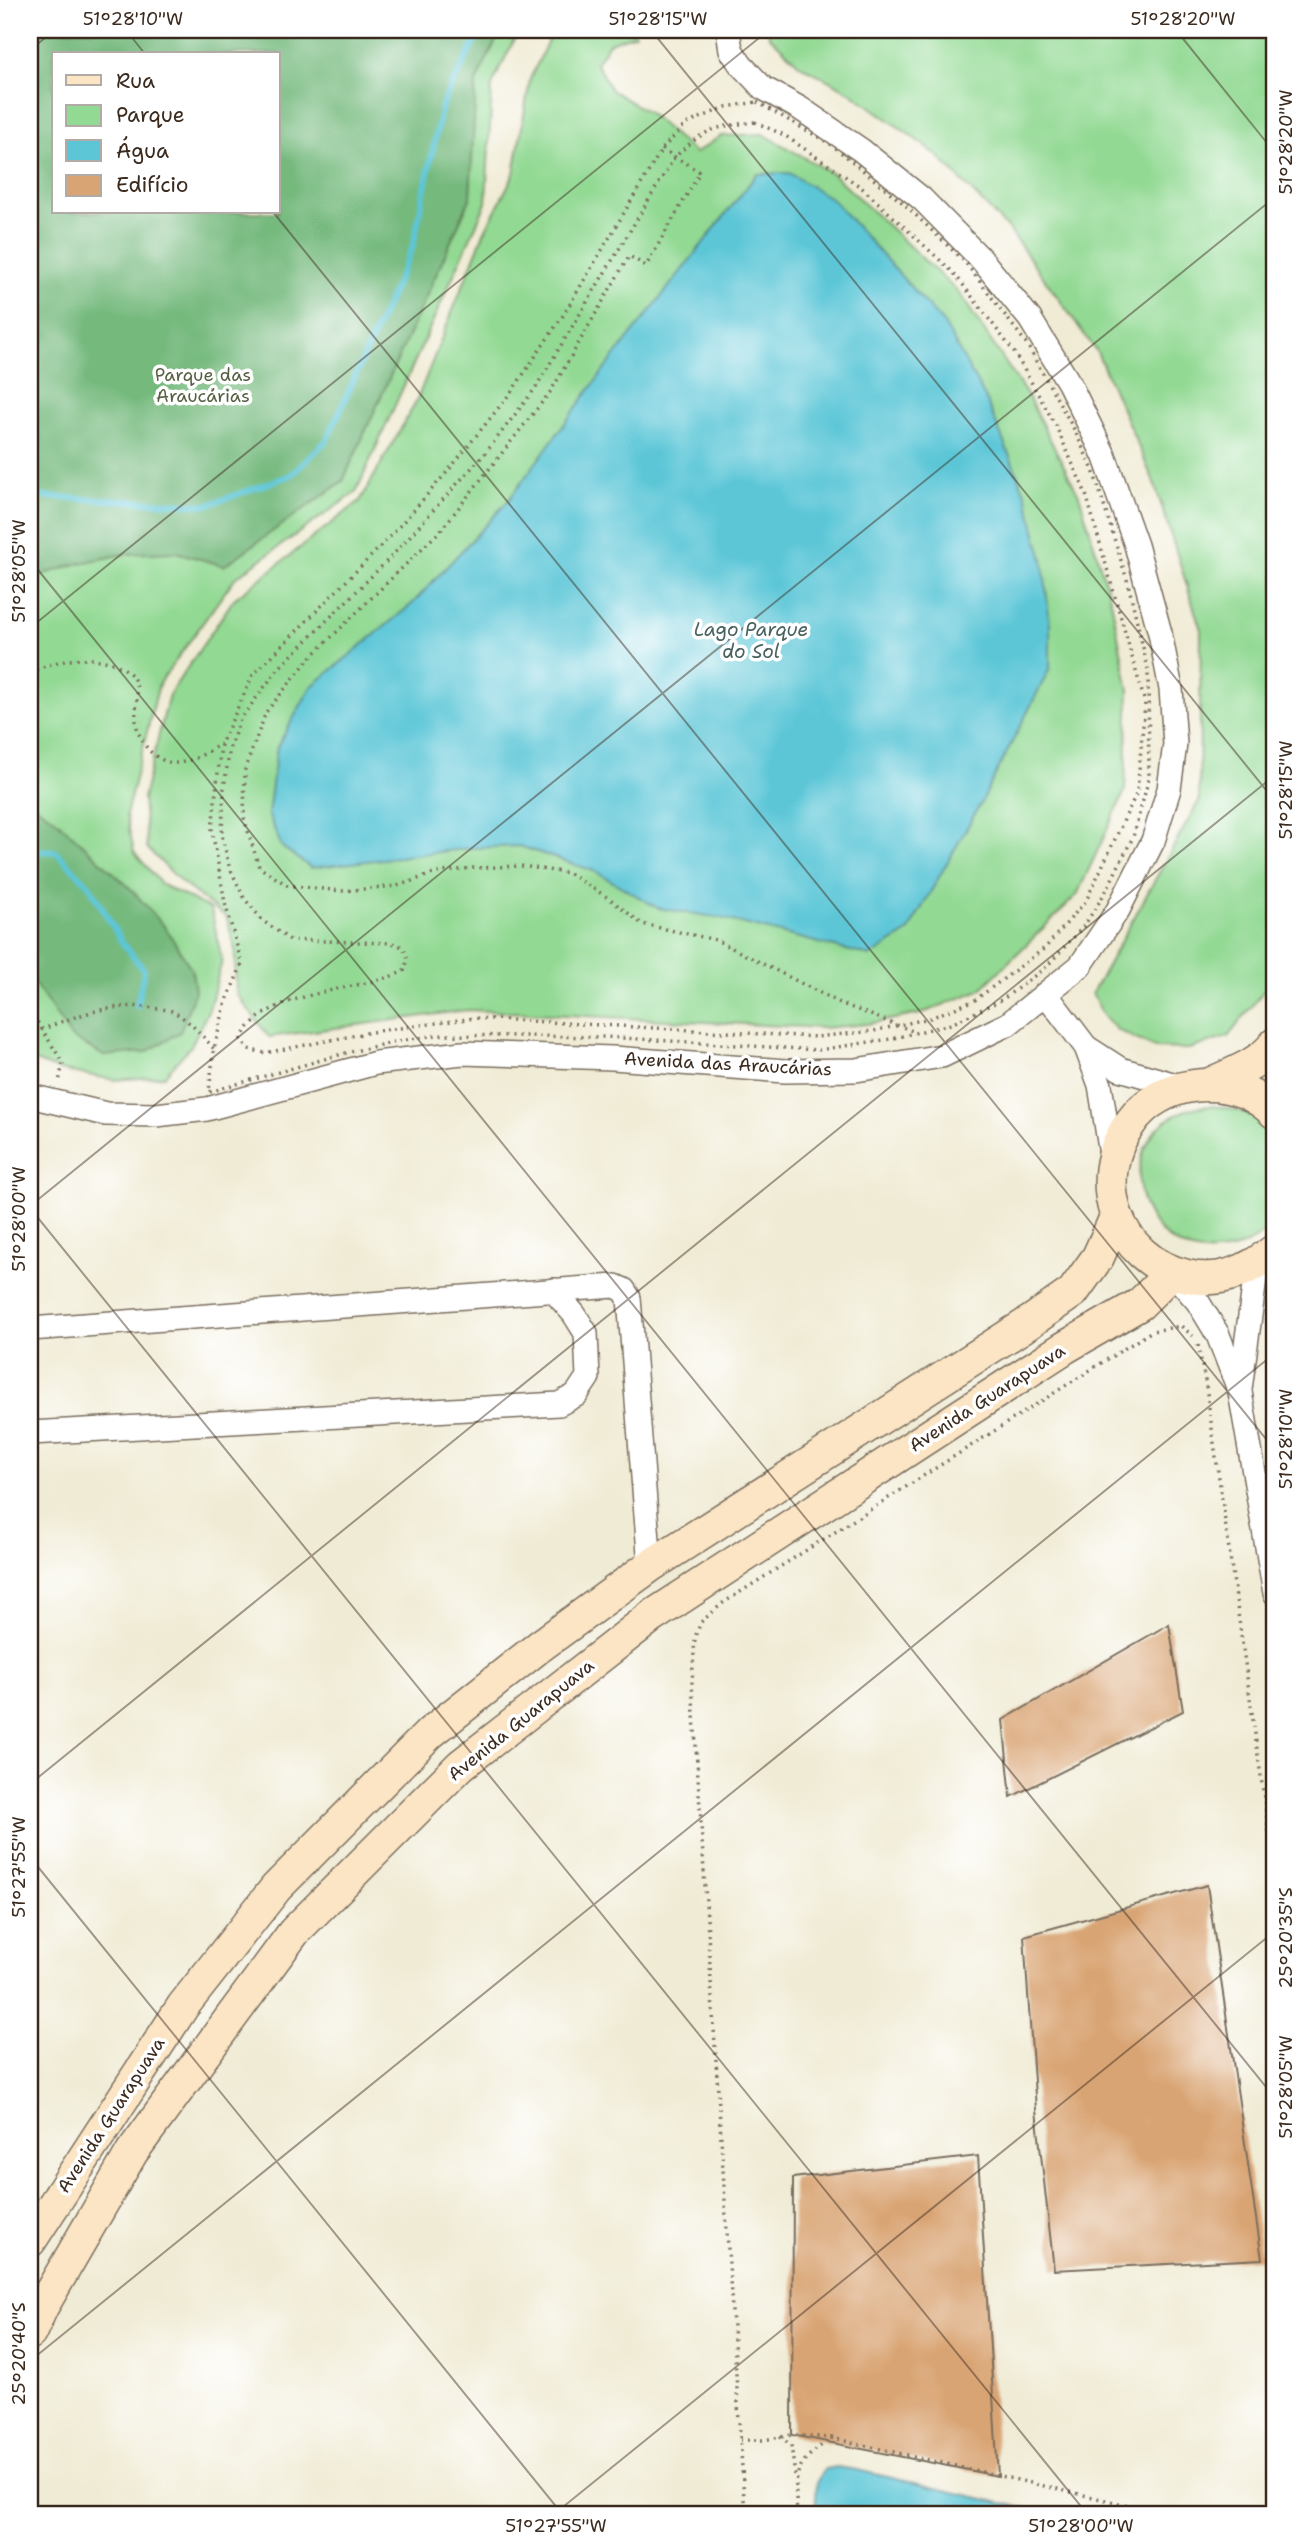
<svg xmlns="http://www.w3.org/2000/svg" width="1305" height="2545" font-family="'Shantell Sans',sans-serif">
<rect width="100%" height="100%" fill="#fff"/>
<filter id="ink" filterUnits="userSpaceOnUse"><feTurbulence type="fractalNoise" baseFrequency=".0143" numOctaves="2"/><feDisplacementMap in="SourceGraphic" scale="14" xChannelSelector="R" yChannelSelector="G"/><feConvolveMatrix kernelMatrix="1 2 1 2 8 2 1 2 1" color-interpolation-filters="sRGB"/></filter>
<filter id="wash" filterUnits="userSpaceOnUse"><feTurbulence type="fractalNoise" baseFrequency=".00686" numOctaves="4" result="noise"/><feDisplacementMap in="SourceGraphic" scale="28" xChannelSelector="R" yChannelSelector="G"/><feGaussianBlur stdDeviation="1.57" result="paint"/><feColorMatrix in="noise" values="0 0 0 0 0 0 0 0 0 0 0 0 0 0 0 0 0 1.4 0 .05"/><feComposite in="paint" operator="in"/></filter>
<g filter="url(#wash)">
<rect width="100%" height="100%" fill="#f0ebd4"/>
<g fill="#92d993" stroke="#668258" stroke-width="2" fill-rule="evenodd">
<path d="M30 30H519L492 85 486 203 356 492 235 578 159 684 126 815 134 852 162 885 211 909 222 961 209 1009 191 1046 164 1076 115 1080 59 1070 30 1059ZM54 54H278V212H54Z"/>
<polygon points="553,30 632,30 635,34 609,43 596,63 611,90 649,113 695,153 721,136 763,134 833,174 959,293 1027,395 1079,495 1111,601 1129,690 1125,791 1077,895 980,990 920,1014 867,1024 824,1028 468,1010 269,1037 236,993 235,950 227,918 181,882 147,848 143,798 169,695 234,599 360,501 416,402 484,233 514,174 530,79"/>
<polygon points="768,30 1275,30 1275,976 1228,1037 1189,1049 1155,1048 1117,1030 1102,1014 1092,993 1199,801 1201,630 1154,482 1097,352 1010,231 936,154 850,92 800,65 769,36"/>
<path d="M1205 1106C1228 1106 1266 1114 1275 1140 1279 1149 1275 1203 1275 1217 1266 1234 1248 1246 1229 1250 1142 1271 1102 1145 1184 1111 1191 1108 1198 1107 1205 1106Z"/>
</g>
<g fill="#75b97d" stroke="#58724e" stroke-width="2" fill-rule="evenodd">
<path d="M30 30H501L476 82 470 199 343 481 224 566 176 552 125 554 76 564 30 579ZM54 54H278V212H54Z"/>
<polygon points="30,802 55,819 130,888 165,927 192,970 195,991 180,1032 146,1052 104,1056 71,1037 30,977"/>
</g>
<g fill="#5cc6d7" stroke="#4c787a" stroke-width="2">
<polygon points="789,173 832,199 944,324 985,397 1026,495 1043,560 1050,626 1050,668 982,801 908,932 870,956 721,918 658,908 594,871 519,846 471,848 311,868 282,847 268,814 277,747 311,687 412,604 507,502 604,370 757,174"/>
<polygon points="837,2467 857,2470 1055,2515 815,2515 817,2481 825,2469"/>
</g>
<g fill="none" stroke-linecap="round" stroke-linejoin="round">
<g stroke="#5cc6d7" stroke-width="6">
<polyline points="30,496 208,505 291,475 327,440 413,246 442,105 481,30"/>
<polyline points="30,851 56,852 89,885 123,944 144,970 137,1006"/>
</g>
</g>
<g id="blocks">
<g fill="#d9a473">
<polygon points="1169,1624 1183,1711 1011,1797 1003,1720"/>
<polygon points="1207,1885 1262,2259 1054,2270 1036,2110 1024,1936"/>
<polygon points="978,2156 998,2476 792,2435 793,2178"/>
</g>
</g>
</g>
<g filter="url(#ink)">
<use href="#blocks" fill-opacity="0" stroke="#7a6e5e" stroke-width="2"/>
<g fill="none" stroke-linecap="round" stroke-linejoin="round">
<g stroke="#7a6e5e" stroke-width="26">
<g id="street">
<polyline points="1046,994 1086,1047 1100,1085 1112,1161"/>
<polyline points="1086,1047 1120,1069 1183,1087"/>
<polyline points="30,1096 106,1114 156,1115 207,1109 376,1063 462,1053 613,1058 785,1071 856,1070 942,1056 1008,1024 1080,966 1118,910 1153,841 1169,789 1175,744 1171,689 1160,633 1136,545 1104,455 1069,383 1030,319 982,260 922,199 861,150 801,109 763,88 741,65 731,50 728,30"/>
<polyline points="1172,1272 1198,1302 1218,1335 1240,1392 1275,1593"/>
<polyline points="30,1329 615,1286 624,1290 629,1298 650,1566"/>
<polyline points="1240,1389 1255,1279 1270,1257"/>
<polyline points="30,1433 559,1404 576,1395 588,1377 586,1333 574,1314 553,1290"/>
</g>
</g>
<g stroke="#7a6e5e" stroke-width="35">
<g id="secondary">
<path d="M1210 1084C1233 1073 1259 1065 1275 1044"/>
<path d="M1275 1113C1253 1091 1224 1082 1193 1086 1169 1089 1145 1102 1131 1122 1088 1180 1116 1260 1187 1276 1200 1279 1216 1279 1229 1275 1247 1270 1260 1261 1275 1250"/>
<polyline points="30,2241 183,2006 276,1888 430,1733 540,1646 650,1566 1030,1322 1073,1292 1098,1257 1116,1217"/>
<polyline points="30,2333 42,2307 132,2152 294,1932 461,1765 651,1617 1064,1348 1140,1304 1172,1272"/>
</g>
</g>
<g stroke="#7a6e5e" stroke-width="3.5" stroke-dasharray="2 5" stroke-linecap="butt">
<polygon points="757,102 832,145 903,203 965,262 1026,343 1075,431 1093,470 1128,583 1148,669 1149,778 1133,837 1105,893 1084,926 1045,968 1003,999 951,1024 890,1039 818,1050 606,1037 437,1035 393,1042 342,1054 209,1092 214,1049 225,1005 242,964 225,903 212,830 221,744 253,675 389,538 448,471 512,391 564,314 662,149 686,124 726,107"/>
<path d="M755 122 784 135 861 187 954 273 1014 352 1055 424 1086 494 1145 703 1137 792 1086 901 1045 948 975 1000 930 1018 874 1031 816 1037 475 1018 377 1031 265 1053 248 1049 241 1039C266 988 358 993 404 971L408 959 403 947 392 943 290 940 263 921 244 898 229 866 222 835 224 788 230 746 240 720 278 669 390 558 487 451 534 390 674 158C704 129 713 127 755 122Z"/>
<polyline points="662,149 700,172 646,266 629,256 551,391 441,530 309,659 266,712 245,769 244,818 259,867 287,885 342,891 397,886 436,873 473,868 521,866 568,873 610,899 642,924 716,940 842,1004 915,1032"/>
<path d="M30 673C48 663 71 658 92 659 111 661 134 667 137 689 138 700 135 711 136 721 138 746 162 770 187 761 199 758 210 750 221 744"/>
<polyline points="30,1010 63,1063 59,1082"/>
<path d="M41 1030C77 1015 113 1002 153 1008 159 1009 168 1009 174 1012 190 1021 203 1036 214 1049"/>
<polyline points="1198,1345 1206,1386 1275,1876"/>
<polyline points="780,2437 791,2445 795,2476"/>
<polyline points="740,2440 763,2440 792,2435 832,2438"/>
<polyline points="745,2515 692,1683 695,1637 701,1622 723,1603 1152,1331 1181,1326 1193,1336"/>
<path d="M797 2515C794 2471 794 2464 832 2438L1172 2515"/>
</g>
<use href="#street" stroke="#fff" stroke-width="23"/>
<use href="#secondary" stroke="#fce5c4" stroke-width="32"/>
</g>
</g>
<path fill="none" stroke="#3b2a1e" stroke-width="2" stroke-opacity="0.45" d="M126 30 145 54M651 30 1275 801M1176 30 1275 153M30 50 55 30M273 212 1275 1450M30 560 1275 2098M30 628 769 30M30 1206 1275 197M30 1208 1088 2515M30 1784 1275 775M30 1857 563 2515M30 2361 1275 1353M30 2505 38 2515M553 2515 1275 1931M1267 2515 1275 2508"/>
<g text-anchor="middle" stroke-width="7" stroke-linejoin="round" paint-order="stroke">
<g font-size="18" fill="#555f41" stroke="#fff">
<text x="203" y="381">Parque das<tspan x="203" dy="21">Araucárias</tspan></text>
</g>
<g font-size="18" fill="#3b2a1e" stroke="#fff">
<text transform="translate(728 1064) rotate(3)" y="6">Avenida das Araucárias</text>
<text transform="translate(987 1398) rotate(-33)" y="6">Avenida Guarapuava</text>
<text transform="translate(521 1720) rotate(-39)" y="6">Avenida Guarapuava</text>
<text transform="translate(111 2115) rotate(-57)" y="6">Avenida Guarapuava</text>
</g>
<g font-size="19" font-style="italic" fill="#47615f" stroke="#fff">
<text x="751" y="636">Lago Parque<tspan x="751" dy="22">do Sol</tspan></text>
</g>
</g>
<rect width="1305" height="2545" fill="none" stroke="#fff" stroke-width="77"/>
<rect x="52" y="52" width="228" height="161" fill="#ffffff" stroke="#b1aaa5" stroke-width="2"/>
<rect x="66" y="75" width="35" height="10" fill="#fce5c4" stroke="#b1aaa5" stroke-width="2"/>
<text x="116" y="88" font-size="21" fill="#3b2a1e">Rua</text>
<rect x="66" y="105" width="35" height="21" fill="#92d993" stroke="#b1aaa5" stroke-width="2"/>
<text x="116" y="122" font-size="21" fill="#3b2a1e">Parque</text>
<rect x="66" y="140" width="35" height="21" fill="#5cc6d7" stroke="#b1aaa5" stroke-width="2"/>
<text x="116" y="158" font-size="21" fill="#3b2a1e">Água</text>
<rect x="66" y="175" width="35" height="21" fill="#d9a473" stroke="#b1aaa5" stroke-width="2"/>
<text x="116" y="192" font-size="21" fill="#3b2a1e">Edifício</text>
<rect x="38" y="38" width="1228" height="2468" fill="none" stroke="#3b2a1e" stroke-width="2.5"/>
<g font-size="18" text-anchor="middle" fill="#3b2a1e">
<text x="133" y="25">51°28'10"W</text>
<text x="658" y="25">51°28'15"W</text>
<text x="1183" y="25">51°28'20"W</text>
<text transform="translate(1286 142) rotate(-90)" y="6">51°28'20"W</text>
<text transform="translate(19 571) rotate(-90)" y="6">51°28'05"W</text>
<text transform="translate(1286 790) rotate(-90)" y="6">51°28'15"W</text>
<text transform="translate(19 1219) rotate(-90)" y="6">51°28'00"W</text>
<text transform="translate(1286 1439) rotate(-90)" y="6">51°28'10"W</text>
<text transform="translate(19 1867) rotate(-90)" y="6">51°27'55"W</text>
<text transform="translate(1286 1938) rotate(-90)" y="6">25°20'35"S</text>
<text transform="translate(1286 2087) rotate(-90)" y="6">51°28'05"W</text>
<text transform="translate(19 2354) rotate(-90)" y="6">25°20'40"S</text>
<text x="556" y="2532">51°27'55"W</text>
<text x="1081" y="2532">51°28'00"W</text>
</g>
</svg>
